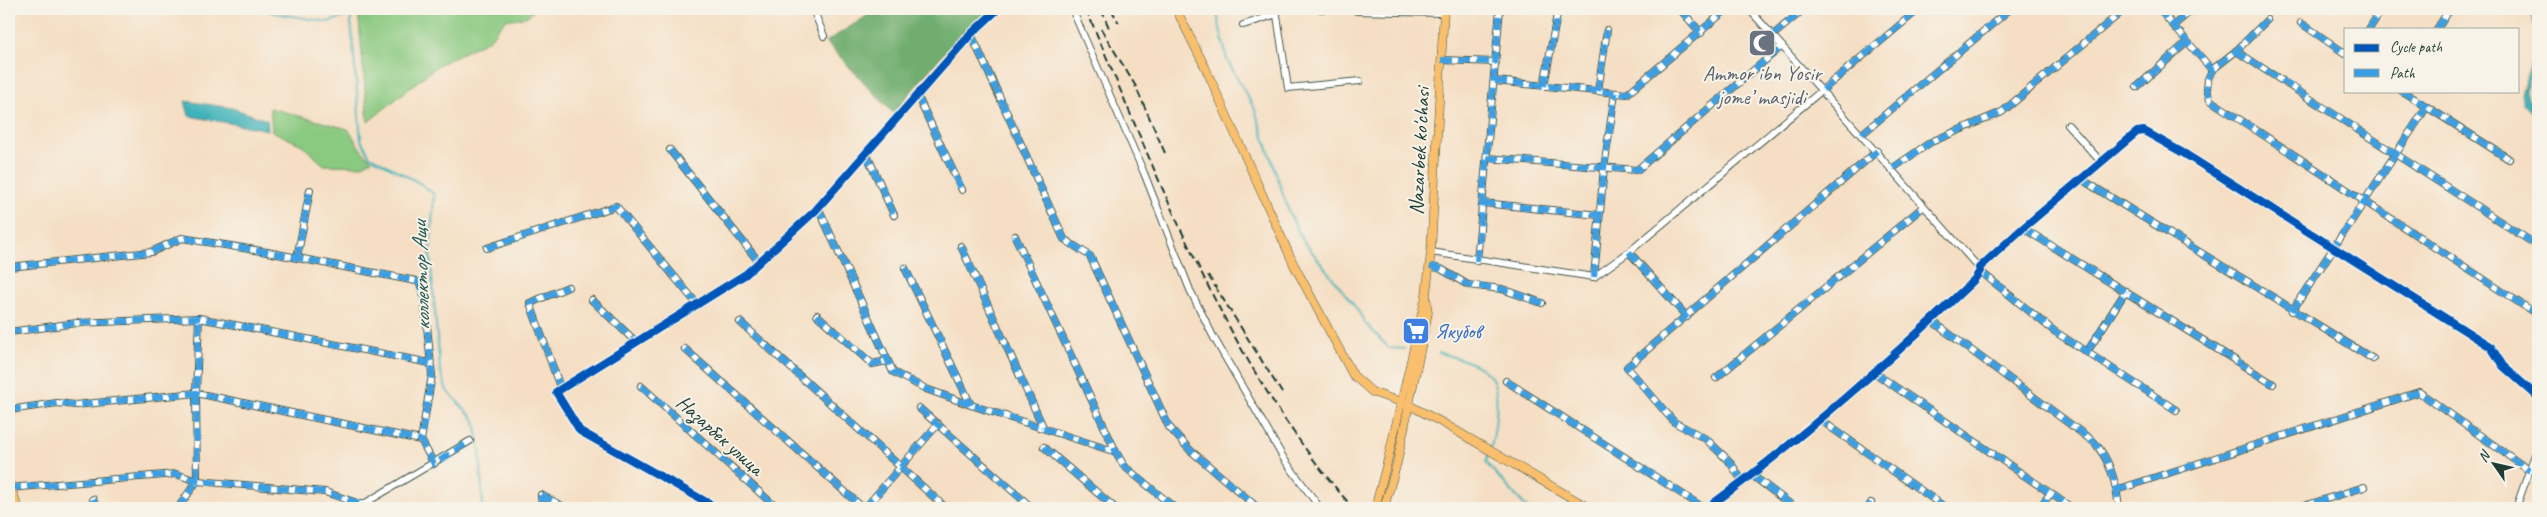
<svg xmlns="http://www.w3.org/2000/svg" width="2547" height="517" font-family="Caveat,sans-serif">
<rect width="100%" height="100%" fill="#f7f3e8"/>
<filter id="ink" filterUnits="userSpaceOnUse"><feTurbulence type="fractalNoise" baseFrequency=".02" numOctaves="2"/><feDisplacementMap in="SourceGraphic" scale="10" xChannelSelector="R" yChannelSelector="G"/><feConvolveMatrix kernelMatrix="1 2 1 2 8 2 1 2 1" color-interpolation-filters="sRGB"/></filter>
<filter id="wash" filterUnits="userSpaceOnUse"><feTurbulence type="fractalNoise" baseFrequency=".0096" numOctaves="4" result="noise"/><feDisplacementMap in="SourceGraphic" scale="20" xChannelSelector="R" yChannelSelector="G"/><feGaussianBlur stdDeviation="1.12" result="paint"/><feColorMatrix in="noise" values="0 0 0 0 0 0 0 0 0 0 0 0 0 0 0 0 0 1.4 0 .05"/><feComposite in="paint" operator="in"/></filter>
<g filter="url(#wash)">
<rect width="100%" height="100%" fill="#f5dec3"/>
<g fill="#8ac980" stroke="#54835a">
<polygon points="358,9 536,9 526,17 505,20 489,40 438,65 368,122"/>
<polygon points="270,108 348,129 362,151 372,160 361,166 324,165 302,145 272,131"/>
</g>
<polygon fill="#6fad6e" stroke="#477551" points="878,9 991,9 958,36 893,113 826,42"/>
<g fill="#41b2b9" stroke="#307876">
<polygon points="2529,9 2533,9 2538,28 2538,56 2525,91 2527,99 2538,112 2538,120 2523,103 2521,94 2536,46 2535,27"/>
<polygon points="185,101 232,108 267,120 268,130 189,116"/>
</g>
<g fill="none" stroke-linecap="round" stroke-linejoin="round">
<g stroke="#41b2b9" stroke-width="2">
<polyline points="261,9 274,13 328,22 351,15"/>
<polyline points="350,9 361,140 370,156 421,184 434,194 430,255 440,370 447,391 475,420 480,451 483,508"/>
<polyline points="1216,9 1227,60 1255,110 1289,212 1302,239 1357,309 1365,323 1389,348 1404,349"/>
<path d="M1439 353C1457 358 1475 361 1489 375 1502 387 1495 432 1491 447"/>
<polyline points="1489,452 1486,463 1527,508"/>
</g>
</g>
</g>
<g filter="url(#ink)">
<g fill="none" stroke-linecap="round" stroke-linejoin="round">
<g stroke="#3f5549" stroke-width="8">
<g id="minor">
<polyline points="813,9 824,36"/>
<polyline points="1072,9 1144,173 1190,290 1214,338 1284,459 1320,508"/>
<polyline points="1276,9 1288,88 1360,81"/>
<polyline points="1321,9 1324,9"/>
<polyline points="1354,9 1356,11 1443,13"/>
<polyline points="1680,9 1701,33"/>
<polyline points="1749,9 1979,268"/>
<polyline points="2159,9 2212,70"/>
<polyline points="2267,20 2236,51 2212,70 2208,79 2207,89 2210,100 2538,315"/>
<polyline points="2301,23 2346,54"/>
<polyline points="1243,25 1277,14"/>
<polyline points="2174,25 2193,9"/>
<polyline points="2369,29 2382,9"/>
<polyline points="2437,29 2450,9"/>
<polyline points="971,34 1064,239 1090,256 1169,427 1190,450 1258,508"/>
<polyline points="1773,35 1804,9"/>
<polyline points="2236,51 2538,246"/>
<polyline points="1441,60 1496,62"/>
<polyline points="1495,81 1627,94 1727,9"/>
<polyline points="1544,86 1558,9"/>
<polyline points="2137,87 2187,42"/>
<polyline points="1598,91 1607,30"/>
<polyline points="2402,91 2509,159"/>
<polyline points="917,95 962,190"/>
<polyline points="2068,125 2102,163"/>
<polyline points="1862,134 2010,9"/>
<polyline points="670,150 759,262"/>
<polyline points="866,153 894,215"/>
<polyline points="1487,158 1637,170 1782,46"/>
<polyline points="1893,168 1931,142 2002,112 2125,9"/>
<polyline points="2081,179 2373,359"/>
<polyline points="1483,203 1599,215"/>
<polyline points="818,207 893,372 926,389 971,405 1116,452"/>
<polyline points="2023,228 2273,384"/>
<polyline points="1015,236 1116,452 1124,466 1175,508"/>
<polyline points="961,246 1043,427"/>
<polyline points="487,248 616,206 697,304"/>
<polyline points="1431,252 1594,277 1629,252 1919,9"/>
<polyline points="1629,252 1687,317"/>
<polyline points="297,258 310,190"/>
<polyline points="1477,261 1500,9"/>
<polyline points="1430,266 1441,269 1468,285 1502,289 1542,303"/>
<polyline points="9,267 151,252 182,238 267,252 416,281 420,283 424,297 432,375 421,440 434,464"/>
<polyline points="905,268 971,405"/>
<polyline points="1980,271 2054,331 2176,410"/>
<polyline points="1594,277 1604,168 1615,93"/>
<polyline points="592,300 636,342"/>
<polyline points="2292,311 2426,108"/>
<polyline points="817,315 872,364 887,361"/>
<path d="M1932 321 2094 442C2111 461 2116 483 2119 508"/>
<polyline points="740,322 946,508"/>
<polyline points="9,332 77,323 199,318 430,363"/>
<polyline points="685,349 863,508"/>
<polyline points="2087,352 2126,291"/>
<polyline points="1875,373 2072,508"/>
<polyline points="1716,378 1923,207"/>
<polyline points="1506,381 1704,508"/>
<polyline points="641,386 777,508"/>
<polyline points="561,390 530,303 568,287"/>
<polyline points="919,408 1032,508"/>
<polyline points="9,410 57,403 75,405 196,393 421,440"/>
<polyline points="1819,419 1946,508"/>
<polyline points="1044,447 1115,508"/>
<polyline points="1752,475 1795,508"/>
<polyline points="1743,482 1730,462 1706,439 1674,422 1627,367 1877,151"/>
<polyline points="9,488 176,474 197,481 325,492 363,505"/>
<polyline points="2116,490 2419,392 2530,471"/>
<polyline points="541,495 566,508"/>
<polyline points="541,495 542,508"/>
<polyline points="93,499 96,508"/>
<polyline points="178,508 197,481 196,393 199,318"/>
<polyline points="357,508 470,441"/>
<polyline points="717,508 580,431 556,392 746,274 815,211 971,34 998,9"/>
<polyline points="865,508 938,424"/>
<path d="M1707 508C1802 439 1889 361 1974 280L1980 271 1979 268 2023 228 2137 132 2144 131 2185 154 2491 347 2503 366 2538 397"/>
<polyline points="1868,508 1871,503"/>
<polyline points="2039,508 2050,494"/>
<polyline points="2298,508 2364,487"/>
<polyline points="2516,508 2538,446"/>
</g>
</g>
<g stroke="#3f5549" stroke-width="9">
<g id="major">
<polyline points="1176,9 1205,67 1294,265 1353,375 1372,392 1409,405 1441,422 1589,508"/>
<polyline points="9,482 18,508"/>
<polyline points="1375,508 1388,459 1425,300"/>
<polyline points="1384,508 1397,463 1428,313 1426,295 1431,252 1444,9"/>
</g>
</g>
<use href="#minor" stroke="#fff" stroke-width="6"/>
<use href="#major" stroke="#f9bf6d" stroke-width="8"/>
<g stroke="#1f3d34" stroke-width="2" stroke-dasharray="8 4" stroke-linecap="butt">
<path d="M1086 9C1161 183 1226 364 1353 508"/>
<polyline points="1101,9 1109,28"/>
<polyline points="1111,9 1119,23"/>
<polyline points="1101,29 1135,85 1165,153"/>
<polyline points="1208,275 1282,393"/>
</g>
<g stroke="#3c9ee2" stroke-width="6" stroke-dasharray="12 6" stroke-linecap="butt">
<polyline points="1680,9 1701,33"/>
<polyline points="2159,9 2212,70"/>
<polyline points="2267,20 2236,51 2212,70 2208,79 2207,89 2210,100 2538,315"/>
<polyline points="2301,23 2346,54"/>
<polyline points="2174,25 2193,9"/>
<polyline points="2369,29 2382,9"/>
<polyline points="2437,29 2450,9"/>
<polyline points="971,34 1064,239 1090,256 1169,427 1190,450 1258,508"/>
<polyline points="1773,35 1804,9"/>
<polyline points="2236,51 2538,246"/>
<polyline points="1441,60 1496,62"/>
<polyline points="1495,81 1627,94 1727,9"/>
<polyline points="1544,86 1558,9"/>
<polyline points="2137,87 2187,42"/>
<polyline points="1823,90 1919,9"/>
<polyline points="1598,91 1607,30"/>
<polyline points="2402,91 2509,159"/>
<polyline points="917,95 962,190"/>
<polyline points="1862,134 2010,9"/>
<polyline points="670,150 759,262"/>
<polyline points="866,153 894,215"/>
<polyline points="1487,158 1637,170 1782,46"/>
<polyline points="1893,168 1931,142 2002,112 2125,9"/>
<polyline points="2081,179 2373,359"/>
<polyline points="1483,203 1599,215"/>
<polyline points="818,207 893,372 926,389 971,405 1116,452"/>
<polyline points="2023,228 2273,384"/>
<polyline points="1015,236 1116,452 1124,466 1175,508"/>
<polyline points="961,246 1043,427"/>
<polyline points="487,248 616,206 697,304"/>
<polyline points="1629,252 1687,317"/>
<polyline points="297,258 310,190"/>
<polyline points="1477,261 1500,9"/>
<polyline points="1430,266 1441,269 1468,285 1502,289 1542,303"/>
<polyline points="9,267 151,252 182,238 267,252 416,281 420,283 424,297 432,375 421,440 434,464 470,441"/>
<polyline points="905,268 971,405"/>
<polyline points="1980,271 2054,331 2176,410"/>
<polyline points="1594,277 1604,168 1615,93"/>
<polyline points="592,300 636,342"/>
<polyline points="2292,311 2426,108"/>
<polyline points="817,315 872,364 887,361"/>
<path d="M1932 321 2094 442C2111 461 2116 483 2119 508"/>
<polyline points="740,322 946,508"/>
<polyline points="9,332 77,323 199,318 430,363"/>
<polyline points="685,349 863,508"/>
<polyline points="2087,352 2126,291"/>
<polyline points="1875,373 2072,508"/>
<polyline points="1716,378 1923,207"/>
<polyline points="1506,381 1704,508"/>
<polyline points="641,386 777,508"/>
<polyline points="561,390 530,303 568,287"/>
<polyline points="919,408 1032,508"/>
<polyline points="9,410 57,403 75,405 196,393 421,440"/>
<polyline points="1819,419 1946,508"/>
<polyline points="1044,447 1115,508"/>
<polyline points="1752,475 1795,508"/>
<polyline points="1743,482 1730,462 1706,439 1674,422 1627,367 1877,151"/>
<polyline points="9,488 176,474 197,481 325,492 363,505"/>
<polyline points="2116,490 2419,392 2530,471"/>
<polyline points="541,495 566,508"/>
<polyline points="541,495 542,508"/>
<polyline points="93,499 96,508"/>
<polyline points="178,508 197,481 196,393 199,318"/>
<polyline points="865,508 938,424"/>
<polyline points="1868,508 1871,503"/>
<polyline points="2039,508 2050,494"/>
<polyline points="2298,508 2364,487"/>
</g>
<g stroke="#f7f3e8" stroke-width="11">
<g id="cycleway">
<polyline points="717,508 580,431 556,392 746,274 815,211 971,34 998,9"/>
<path d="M1707 508C1802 439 1889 361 1974 280L1980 271 1979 268 2023 228 2137 132 2144 131 2185 154 2491 347 2503 366 2538 397"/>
</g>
</g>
<use href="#cycleway" stroke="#0057b8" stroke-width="8"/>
</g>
</g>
<defs>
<g id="mosque-square" transform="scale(1.4375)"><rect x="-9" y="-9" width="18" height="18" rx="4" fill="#6b7280" stroke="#f7f3e8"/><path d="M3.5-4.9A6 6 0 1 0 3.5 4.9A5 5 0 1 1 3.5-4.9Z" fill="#fff"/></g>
<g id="supermarket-square" transform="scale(1.4375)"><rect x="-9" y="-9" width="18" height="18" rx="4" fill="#3f7fe0" stroke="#f7f3e8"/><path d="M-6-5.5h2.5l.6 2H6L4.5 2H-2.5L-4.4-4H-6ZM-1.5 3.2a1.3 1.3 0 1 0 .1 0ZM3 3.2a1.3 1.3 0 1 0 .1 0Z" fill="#fff"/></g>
</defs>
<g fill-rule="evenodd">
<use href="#mosque-square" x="1762" y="43"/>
<use href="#supermarket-square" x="1416" y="331"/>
</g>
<g text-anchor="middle" stroke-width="4" stroke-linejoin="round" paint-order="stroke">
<g font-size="21" fill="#5b616d" stroke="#f7f3e8">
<text x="1762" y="80">Ammor ibn Yosir<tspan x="1762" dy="24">jome’ masjidi</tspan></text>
</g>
<g font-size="21" fill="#1f3d34" stroke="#f7f3e8">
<text transform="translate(1419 151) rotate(-87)" y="7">Nazarbek ko'chasi</text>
<text transform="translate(720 435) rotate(42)" y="7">Назарбек улица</text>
</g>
<g font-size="21" fill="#366cbe" stroke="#f7f3e8" text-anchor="start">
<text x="1435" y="338">Якубов</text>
</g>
<g font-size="22" font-style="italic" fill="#285a55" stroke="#f7f3e8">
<text transform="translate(420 276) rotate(-92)" y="8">коллектор Ащи</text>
</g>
</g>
<rect width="2547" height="517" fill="none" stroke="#f7f3e8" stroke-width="30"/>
<rect x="2344" y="28" width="175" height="65" fill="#f7f3e8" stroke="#a1aaa0"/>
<rect x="2354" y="44" width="25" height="8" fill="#0057b8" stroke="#a1aaa0"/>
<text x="2390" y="52" font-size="15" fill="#1f3d34">Cycle path</text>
<rect x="2354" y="69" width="25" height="8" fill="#3c9ee2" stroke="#a1aaa0"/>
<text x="2390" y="78" font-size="15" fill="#1f3d34">Path</text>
<g transform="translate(2494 464) rotate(304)" stroke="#f7f3e8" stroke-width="4" paint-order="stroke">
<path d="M0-4L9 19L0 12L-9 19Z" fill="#1f3d34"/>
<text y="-8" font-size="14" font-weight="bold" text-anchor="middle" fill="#1f3d34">N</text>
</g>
</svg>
